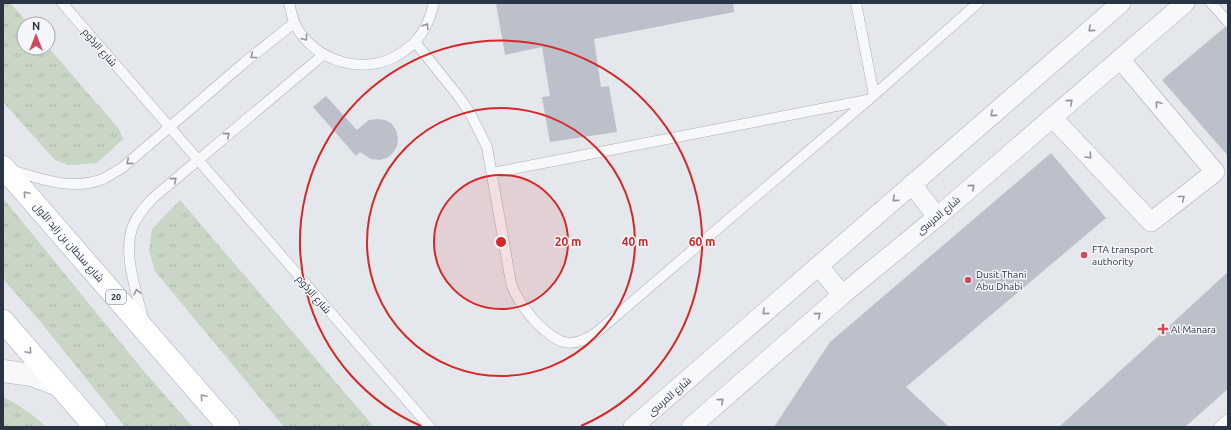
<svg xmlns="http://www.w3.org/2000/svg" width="1231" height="430" font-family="Ubuntu,Cairo,sans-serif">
<defs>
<pattern id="grass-tufts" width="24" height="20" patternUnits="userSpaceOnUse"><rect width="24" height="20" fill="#c9d6c5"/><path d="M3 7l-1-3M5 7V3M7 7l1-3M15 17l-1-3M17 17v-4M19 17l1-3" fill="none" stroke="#adb8ab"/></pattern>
</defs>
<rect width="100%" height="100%" fill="#e4e7ec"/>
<g fill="url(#grass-tufts)">
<polygon points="3,3 10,3 29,24 24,24 24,48 48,48 48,47 119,129 123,139 97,163 68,165 55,160 3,102"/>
<polygon points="3,198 142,369 193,427 125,427 39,320 3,279"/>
<polygon points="180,200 374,427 284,427 155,271 149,251 152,229"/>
<path d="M3 397C19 405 33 414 46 427H3Z"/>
</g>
<g fill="#bbc0ca">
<polygon points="496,3 733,3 734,12 594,39 601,87 609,86 617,132 550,142 542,97 550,96 542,47 505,55"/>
<polygon points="1225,27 1228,28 1228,156 1162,80"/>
<polygon points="326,96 357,130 369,120 377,119 385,120 392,124 396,130 398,138 397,146 393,153 387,158 379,160 371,159 360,152 356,156 313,107"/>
<polygon points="1051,153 1106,218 906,387 949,427 774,427 830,342"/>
<polygon points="1228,272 1228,389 1185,427 1059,427"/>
</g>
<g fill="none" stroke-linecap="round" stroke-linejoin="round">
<g stroke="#a9aeb7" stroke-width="11">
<g id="service">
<polyline points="62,3 430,427"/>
<path d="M289 3C291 10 292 18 295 24 314 63 369 78 404 51 408 48 413 45 416 41 426 29 430 18 434 3"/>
<polyline points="856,3 874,95"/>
<polyline points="1211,3 1228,22"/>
<path d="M415 42 459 97 470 113 487 147 511 283C516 298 524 308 534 320 555 342 570 352 597 332L874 95 978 3"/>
<path d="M11 170C41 179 72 191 103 179 109 176 116 171 122 168L245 62 294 23"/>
<polyline points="492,173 867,100"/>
<path d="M144 322C137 293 122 254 133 226 137 215 145 207 153 198L323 55"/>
<polyline points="1219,427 1228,419"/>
</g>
</g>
<g stroke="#a9aeb7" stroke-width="20">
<g id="minor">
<polyline points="1052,117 1151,222 1215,172 1120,59"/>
<polyline points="912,184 937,217"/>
<polyline points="819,266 842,295"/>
<polyline points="633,427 1121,3"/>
<polyline points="691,427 842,295 937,217 1185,3"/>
</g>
</g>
<g stroke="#a9aeb7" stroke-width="23">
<polyline id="tertiary" points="3,371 32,375 58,385"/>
</g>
<g stroke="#a3abb8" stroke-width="23">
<g id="primary">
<polyline points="3,167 229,427"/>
<polyline points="3,321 95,427"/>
</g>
</g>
<use href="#service" stroke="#f7f8fa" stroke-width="10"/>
<use href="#minor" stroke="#f7f8fa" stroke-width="19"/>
<use href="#tertiary" stroke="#f7f8fa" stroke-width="22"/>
<use href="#primary" stroke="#fff" stroke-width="22"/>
</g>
<defs><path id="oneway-chevron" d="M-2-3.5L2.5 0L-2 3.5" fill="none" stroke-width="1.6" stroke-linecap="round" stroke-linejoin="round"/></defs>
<g stroke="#9196a0">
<use href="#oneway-chevron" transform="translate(426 26) rotate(-58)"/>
<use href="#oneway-chevron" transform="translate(1091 29) rotate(139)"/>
<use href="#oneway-chevron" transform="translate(305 38) rotate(52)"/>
<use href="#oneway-chevron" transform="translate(253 56) rotate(142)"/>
<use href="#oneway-chevron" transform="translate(1070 102) rotate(-41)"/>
<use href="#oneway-chevron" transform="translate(1158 104) rotate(-130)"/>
<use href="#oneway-chevron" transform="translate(993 114) rotate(139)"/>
<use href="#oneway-chevron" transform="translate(227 135) rotate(-40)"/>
<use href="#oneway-chevron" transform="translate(1089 156) rotate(47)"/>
<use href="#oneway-chevron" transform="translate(129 162) rotate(139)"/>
<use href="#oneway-chevron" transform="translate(174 180) rotate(-40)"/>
<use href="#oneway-chevron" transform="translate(972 187) rotate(-41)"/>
<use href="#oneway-chevron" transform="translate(1182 198) rotate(-38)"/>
<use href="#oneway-chevron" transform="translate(895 199) rotate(139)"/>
<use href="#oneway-chevron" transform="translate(137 292) rotate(-103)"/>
<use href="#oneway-chevron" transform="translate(765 312) rotate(139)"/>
<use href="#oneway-chevron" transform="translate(818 315) rotate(-41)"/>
<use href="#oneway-chevron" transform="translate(721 401) rotate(-41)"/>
</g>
<g stroke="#959aa2">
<use href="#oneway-chevron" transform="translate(26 194) rotate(-131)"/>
<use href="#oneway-chevron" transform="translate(29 351) rotate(49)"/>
<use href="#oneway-chevron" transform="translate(203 397) rotate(-131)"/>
</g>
<circle cx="501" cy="242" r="67" fill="#d62828" fill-opacity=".12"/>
<g fill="none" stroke="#d62828" stroke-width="2">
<circle cx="501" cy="242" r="67"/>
<circle cx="501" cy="242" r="134"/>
<path d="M421 426A201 201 0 1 1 581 426"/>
</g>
<g fill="#d1495b" stroke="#f4f6f9" stroke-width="1.5">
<circle cx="1084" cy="255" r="4"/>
<circle cx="968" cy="280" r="4"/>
<path d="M1161 323h4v4h4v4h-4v4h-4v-4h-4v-4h4z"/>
</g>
<g text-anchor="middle" stroke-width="3" stroke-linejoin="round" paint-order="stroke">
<rect fill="#f4f6f9" stroke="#676e7b" stroke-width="1" x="106" y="290" width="20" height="14" rx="3"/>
<g font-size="9" font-weight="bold" fill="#2b3445">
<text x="116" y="300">20</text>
</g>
<g font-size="10" fill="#2b3445" stroke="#f4f6f9">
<text transform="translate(100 47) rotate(49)" y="4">شارع الردُوم</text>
<text transform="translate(938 215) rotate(-40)" y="4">شارع المرسى</text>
<text transform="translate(69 242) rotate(49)" y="4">شارع سلطان بن زايد الأول</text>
<text transform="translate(314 294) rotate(49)" y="4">شارع الردُوم</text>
<text transform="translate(669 396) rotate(-41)" y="4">شارع المرسى</text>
</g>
<g font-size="10" fill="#2b3445" stroke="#f4f6f9" text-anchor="start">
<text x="1092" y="253">FTA transport<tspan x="1092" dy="12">authority</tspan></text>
<text x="976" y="278">Dusit Thani<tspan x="976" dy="12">Abu Dhabi</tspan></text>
<text x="1171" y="333">Al Manara</text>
</g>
</g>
<circle cx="501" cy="242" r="6" fill="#d62828" stroke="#f4f6f9" stroke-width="2"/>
<g font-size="12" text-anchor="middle" font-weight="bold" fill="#d62828" stroke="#f4f6f9" stroke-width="3" stroke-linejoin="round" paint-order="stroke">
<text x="568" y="246">20 m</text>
<text x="635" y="246">40 m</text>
<text x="702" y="246">60 m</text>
</g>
<rect width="1231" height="430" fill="none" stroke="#2b3445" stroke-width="8"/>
<g transform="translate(36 36)"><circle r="19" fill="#f4f6f9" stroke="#a4a8b1"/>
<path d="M0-3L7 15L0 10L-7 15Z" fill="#d1495b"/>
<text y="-6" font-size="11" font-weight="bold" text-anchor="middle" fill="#2b3445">N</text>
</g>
</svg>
